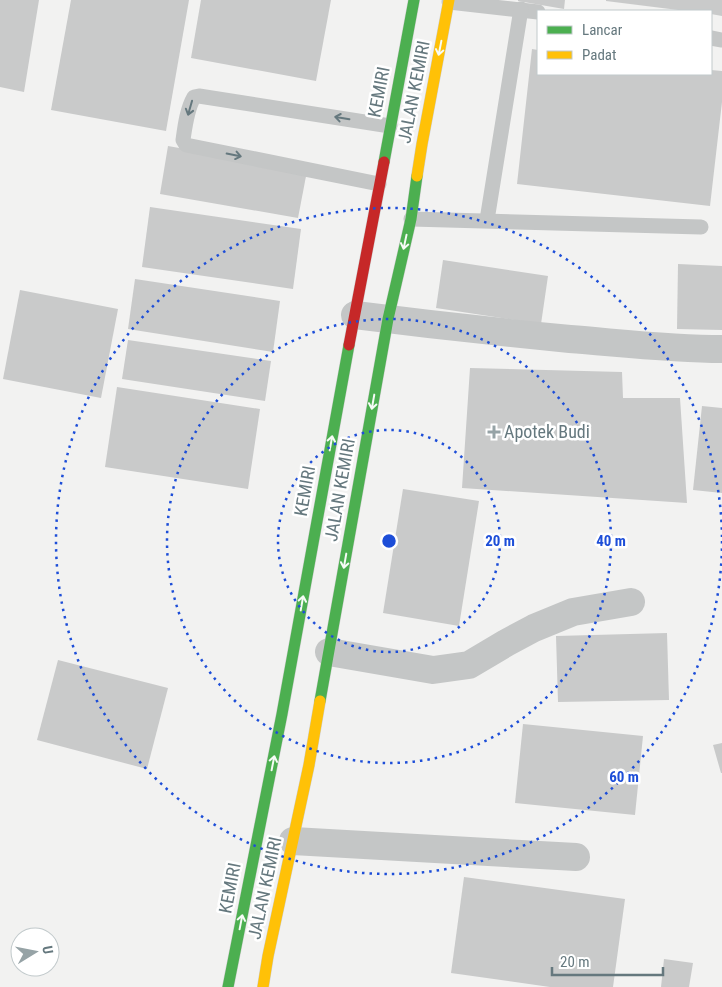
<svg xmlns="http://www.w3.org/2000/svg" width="722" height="987" font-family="'Roboto Condensed',sans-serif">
<rect width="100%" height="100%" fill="#f2f2f1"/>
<g fill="#c9caca">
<polygon points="0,0 39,0 24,92 0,87"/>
<polygon points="71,0 189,0 166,131 51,110"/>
<polygon points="201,0 331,0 316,81 191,58"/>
<polygon points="518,0 565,0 564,9 518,1"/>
<polygon points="606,0 722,0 722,16 711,14 711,11 686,11 606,1"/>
<polygon points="532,49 538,50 538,74 711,74 711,70 722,71 722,102 710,206 517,184"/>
<polygon points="168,146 307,171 298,218 160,194"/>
<polygon points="150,207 301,229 293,289 142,267"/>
<polygon points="443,260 548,276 541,324 436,308"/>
<polygon points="678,264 722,266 722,330 677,329"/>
<polygon points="135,279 280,301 273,352 128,329"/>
<polygon points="20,290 118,309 101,398 3,379"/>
<polygon points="128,340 271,361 265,401 122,379"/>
<polygon points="470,368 622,372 623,398 680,398 687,503 462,488"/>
<polygon points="117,387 260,409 248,489 105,467"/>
<polygon points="702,406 722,408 722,493 693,490"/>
<polygon points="403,489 479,501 459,626 383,613"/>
<polygon points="667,633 669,700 558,702 556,636"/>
<polygon points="58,660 168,688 147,769 37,740"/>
<polygon points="523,724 643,736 635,815 515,803"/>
<polygon points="722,743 722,773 721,773 713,745"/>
<polygon points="464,877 625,899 613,987 550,987 451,973"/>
<polygon points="664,959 693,963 689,987 661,987"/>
</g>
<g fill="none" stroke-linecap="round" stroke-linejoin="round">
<g stroke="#cecece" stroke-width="12">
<g id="fast">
<polyline points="384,162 414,0"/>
<polyline points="320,701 388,319 411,219 417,176"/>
<polyline points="228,987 282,714 349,345"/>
</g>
</g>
<g stroke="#cecece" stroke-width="12">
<g id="slow">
<polyline points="417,176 422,144 449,0"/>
<polyline points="263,987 268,956 309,765 320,701"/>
</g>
</g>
<g stroke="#cecece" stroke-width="12">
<polyline id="jam" points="349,345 384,162"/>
</g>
<g stroke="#c4c6c6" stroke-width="15">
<polyline points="449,2 538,12"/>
<polyline points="711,38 722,40"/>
<path d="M379 184 186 145 183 140C185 126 187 109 194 97L199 96 390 126"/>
<polyline points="411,219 701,227"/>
<polyline points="487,220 521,9"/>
</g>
<g stroke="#c4c6c6" stroke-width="28">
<path d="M355 315C426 324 498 332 570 339 621 343 671 349 722 349"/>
<polyline points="329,652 433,670 469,665 506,643 534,628 573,612 631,602"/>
<polyline points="293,841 576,857"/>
</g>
<use href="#fast" stroke="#4caf50" stroke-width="11"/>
<use href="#slow" stroke="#ffc107" stroke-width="11"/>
<use href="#jam" stroke="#c62828" stroke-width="11"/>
</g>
<defs><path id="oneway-shaft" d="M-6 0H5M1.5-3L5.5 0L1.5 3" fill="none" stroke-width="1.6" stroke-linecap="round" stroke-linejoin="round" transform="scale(1.25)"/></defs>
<g stroke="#f6fbf6">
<use href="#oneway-shaft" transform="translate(440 48) rotate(101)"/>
<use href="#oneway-shaft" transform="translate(405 242) rotate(102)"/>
<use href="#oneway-shaft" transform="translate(373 402) rotate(100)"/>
<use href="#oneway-shaft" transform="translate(331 443) rotate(-80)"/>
<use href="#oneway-shaft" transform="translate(345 561) rotate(100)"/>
<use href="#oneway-shaft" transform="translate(302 603) rotate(-80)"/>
<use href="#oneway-shaft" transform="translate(273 763) rotate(-79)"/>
<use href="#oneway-shaft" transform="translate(241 922) rotate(-79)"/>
</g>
<g stroke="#65787e">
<use href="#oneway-shaft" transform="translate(190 108) rotate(106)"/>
<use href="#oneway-shaft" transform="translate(342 118) rotate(-171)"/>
<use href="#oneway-shaft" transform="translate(234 155) rotate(11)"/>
</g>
<g fill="none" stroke="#1d4ed8" stroke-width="2.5" stroke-dasharray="2.5 5">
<circle cx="389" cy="541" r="111"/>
<circle cx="389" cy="541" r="222"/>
<circle cx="389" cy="541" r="333"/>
</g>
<path fill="#96a3a6" stroke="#fff" stroke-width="2" d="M491.5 424.5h5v5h5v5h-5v5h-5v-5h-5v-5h5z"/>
<g text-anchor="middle" stroke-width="5" stroke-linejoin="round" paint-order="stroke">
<g font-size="18" fill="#65787e" stroke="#fff">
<text transform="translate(379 92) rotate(-79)" y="6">KEMIRI</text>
<text transform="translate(414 92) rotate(-79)" y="6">JALAN KEMIRI</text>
<text transform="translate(340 490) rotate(-80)" y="6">JALAN KEMIRI</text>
<text transform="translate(305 491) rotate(-80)" y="6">KEMIRI</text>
<text transform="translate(230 888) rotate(-79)" y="6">KEMIRI</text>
<text transform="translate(265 888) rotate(-78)" y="6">JALAN KEMIRI</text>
</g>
<g font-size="18" fill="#65787e" stroke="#fff" text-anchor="start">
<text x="504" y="438">Apotek Budi</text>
</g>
</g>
<circle cx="389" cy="541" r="8" fill="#1d4ed8" stroke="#fff" stroke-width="2.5"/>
<g font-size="15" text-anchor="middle" font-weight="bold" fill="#1d4ed8" stroke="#fff" stroke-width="5" stroke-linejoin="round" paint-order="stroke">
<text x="500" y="546">20 m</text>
<text x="611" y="546">40 m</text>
<text x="624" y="782">60 m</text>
</g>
<rect x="537" y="10" width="175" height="65" fill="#ffffff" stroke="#c1c9cb"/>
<rect x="547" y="26" width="25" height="8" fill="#4caf50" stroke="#c1c9cb"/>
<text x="582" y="35" font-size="15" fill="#65787e">Lancar</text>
<rect x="547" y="51" width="25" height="8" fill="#ffc107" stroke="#c1c9cb"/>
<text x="582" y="60" font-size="15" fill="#65787e">Padat</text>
<g transform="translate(35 952) rotate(80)"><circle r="24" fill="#ffffff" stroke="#c1c9cb"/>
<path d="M0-4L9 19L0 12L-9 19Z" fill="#96a3a6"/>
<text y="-8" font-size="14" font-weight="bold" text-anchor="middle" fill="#65787e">U</text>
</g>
<path d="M552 967v8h111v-8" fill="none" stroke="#65787e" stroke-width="2.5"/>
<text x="560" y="967" font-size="15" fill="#65787e" stroke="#ffffff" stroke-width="4" paint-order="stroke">20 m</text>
</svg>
